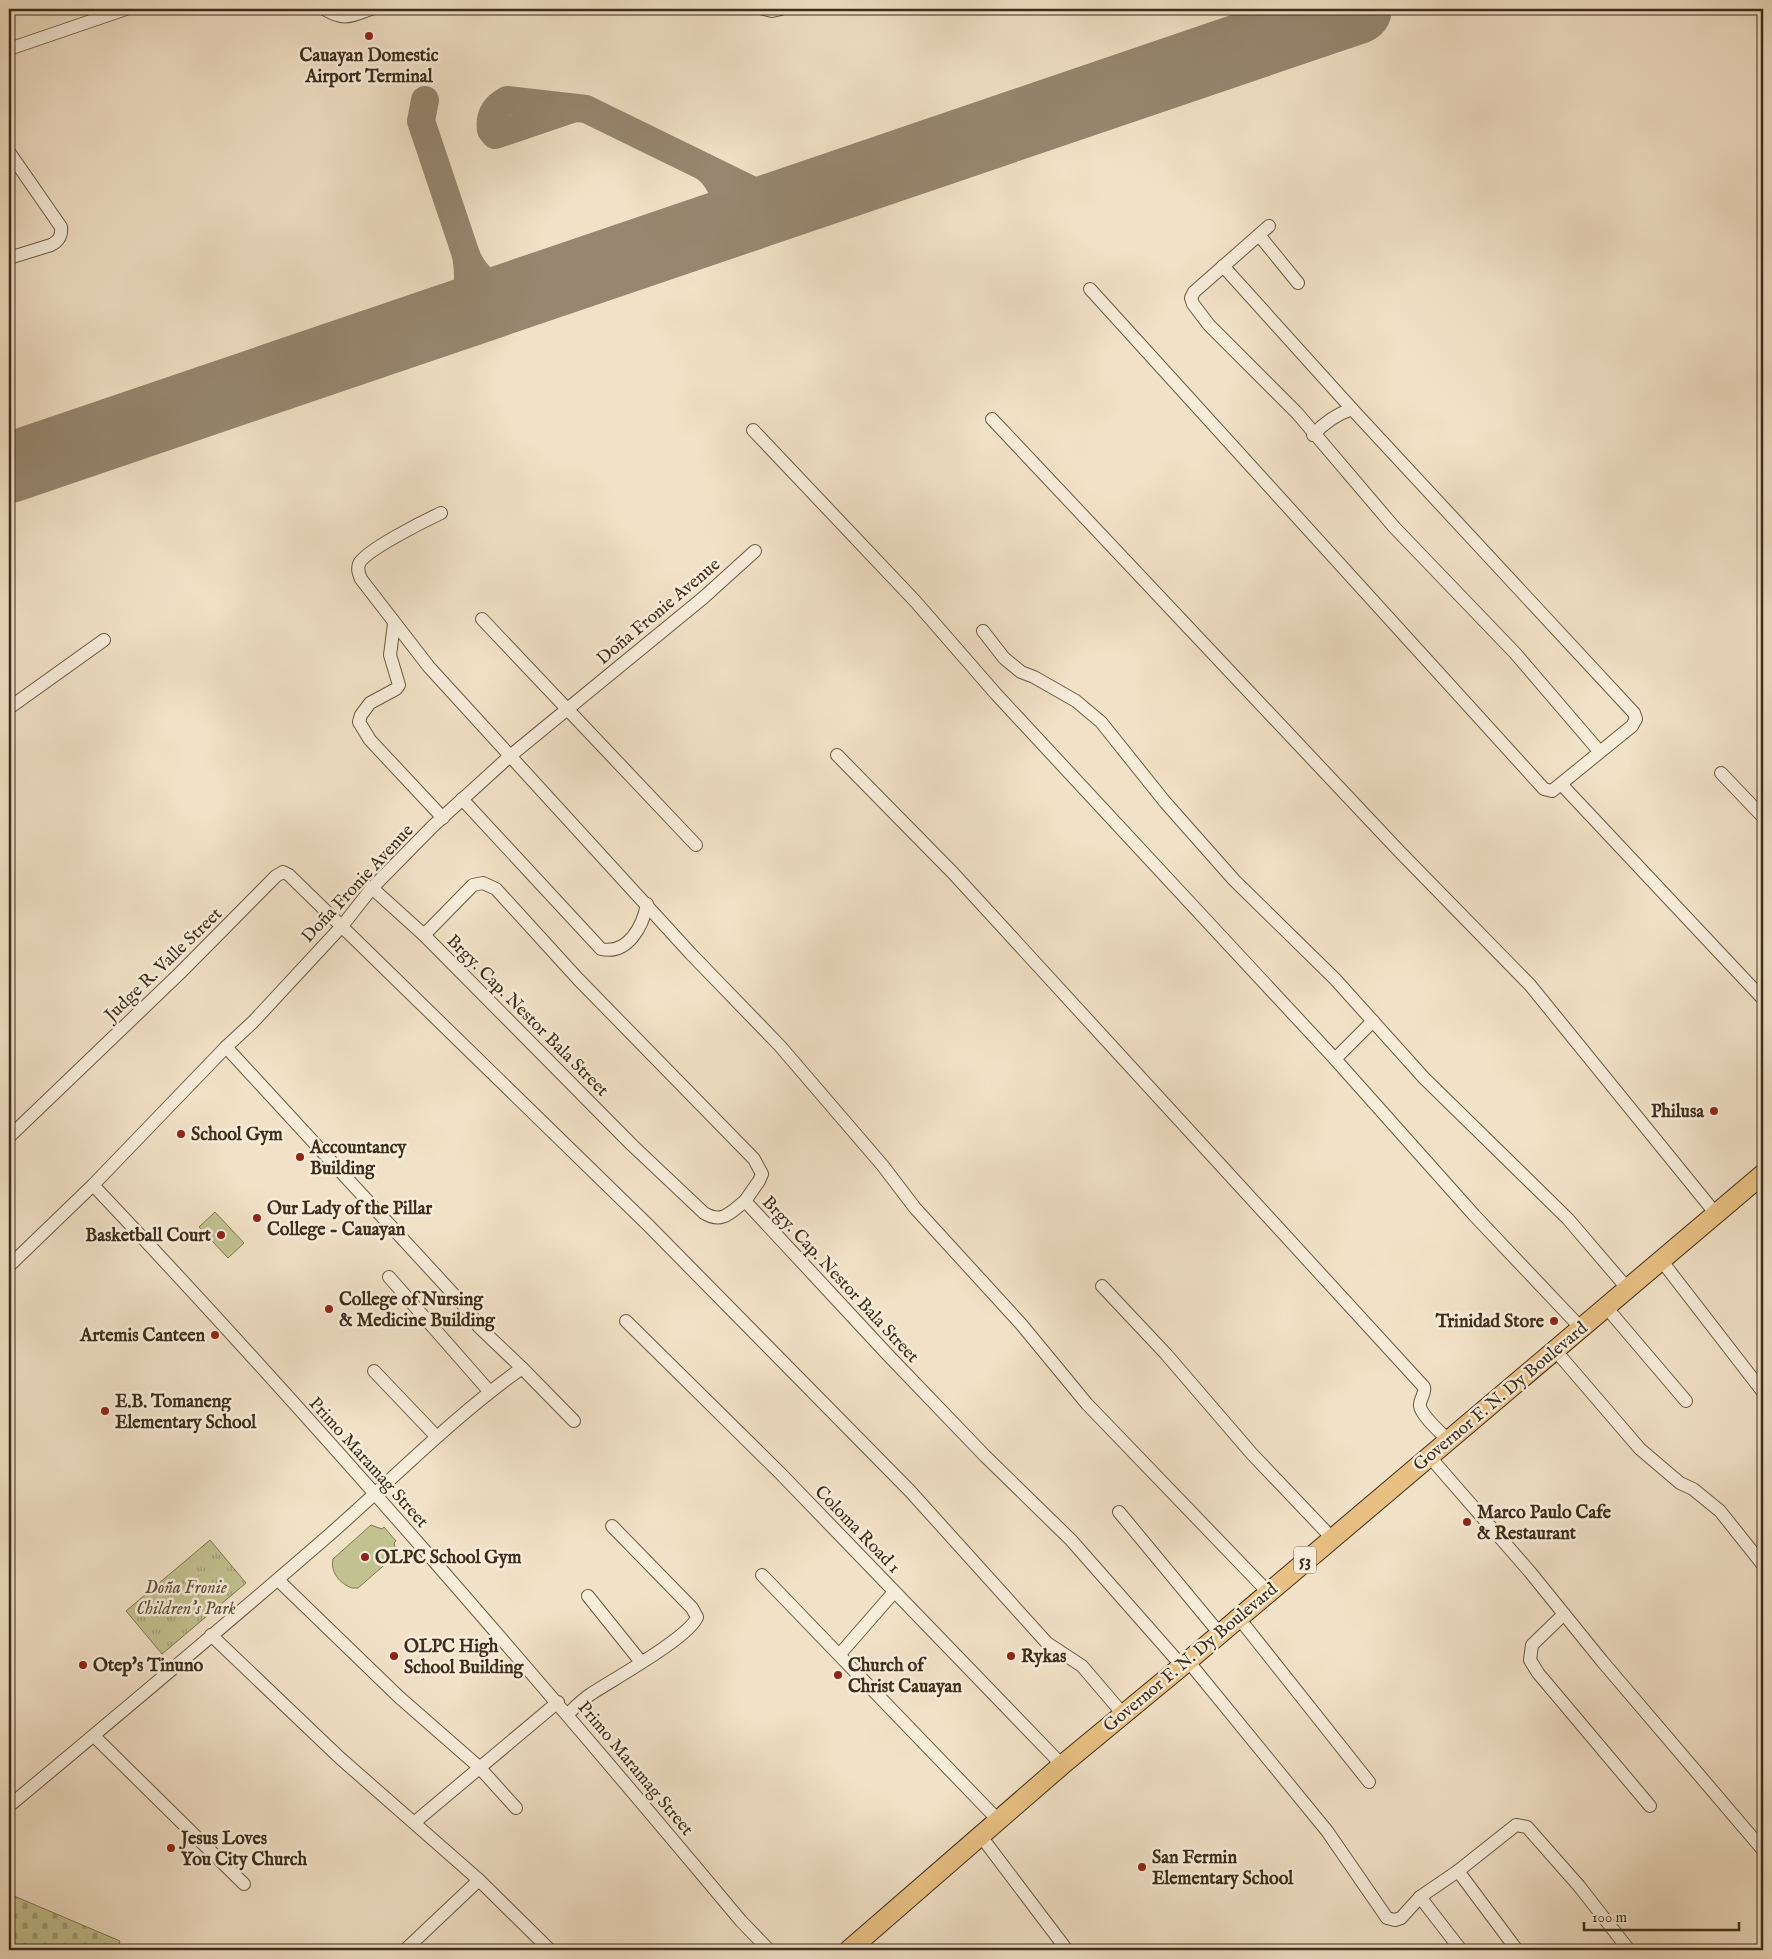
<svg xmlns="http://www.w3.org/2000/svg" width="1772" height="1959" font-family="'IM FELL English',serif">
<defs>
<pattern id="cemetery-stones" width="16" height="16" patternUnits="userSpaceOnUse" patternTransform="scale(1.25)"><rect width="16" height="16" fill="#c2c190"/><path d="M2 7V4a2 2 0 0 1 4 0v3zM10 15v-3a2 2 0 0 1 4 0v3z" fill="#9f9d75"/></pattern>
<pattern id="park-tufts" width="24" height="20" patternUnits="userSpaceOnUse" patternTransform="scale(1.25)"><rect width="24" height="20" fill="#c2c190"/><path d="M3 7l-1-3M5 7V3M7 7l1-3M15 17l-1-3M17 17v-4M19 17l1-3" fill="none" stroke="#9f9d75"/></pattern>
</defs>
<rect width="100%" height="100%" fill="#f1e1c6"/>
<filter id="stains"><feTurbulence type="fractalNoise" baseFrequency=".004" numOctaves="4"/><feColorMatrix values="0 0 0 0 .2 0 0 0 0 .09 0 0 0 0 .02 0 0 0 .5 -.17"/></filter>
<radialGradient id="worn" r=".72"><stop offset=".6" stop-color="#630" stop-opacity="0"/><stop offset="1" stop-color="#630" stop-opacity=".3"/></radialGradient>
<polygon fill="url(#cemetery-stones)" stroke="#807755" points="14,1896 120,1941 118,1950 9,1950 9,1899"/>
<polygon fill="url(#park-tufts)" stroke="#807755" points="210,1540 246,1583 162,1654 126,1611"/>
<g fill="#c2c190" stroke="#807755">
<polygon points="215,1212 244,1243 228,1258 199,1227"/>
<path d="M371 1525 382 1529 384 1527 396 1541 394 1543 397 1554 358 1588H352C340 1584 330 1572 333 1559Z"/>
</g>
<g fill="none" stroke-linecap="round" stroke-linejoin="round">
<g stroke="#978770" stroke-width="28">
<path d="M572 109 495 135 491 130C489 116 494 107 507 100L586 109 770 199 781 203 792 201"/>
<path d="M703 232C708 229 716 228 720 223 734 207 720 179 706 168"/>
<path d="M466 255C478 285 503 295 533 289"/>
<path d="M419 328C460 314 474 302 466 255L421 121 425 100"/>
</g>
<polyline stroke="#978770" stroke-width="70" points="9,468 1357,9"/>
<g stroke="#6a5a45" stroke-width="14">
<g id="minor">
<path d="M324 9C345 21 349 17 371 9"/>
<polyline points="764,9 772,11 781,9"/>
<polyline points="9,49 126,9"/>
<path d="M9 152 61 227C62 236 59 241 51 245L9 258"/>
<polyline points="1269,226 1194,292 1191,298 1193,304 1209,325 1297,413 1394,527 1515,653 1599,751"/>
<polyline points="1259,235 1298,283"/>
<polyline points="1223,266 1352,409"/>
<path d="M1090 289 1544 789 1552 791 1632 726 1636 719 1634 713 1352 409C1337 414 1324 423 1313 435"/>
<polyline points="992,419 1399,851 1530,985 1716,1214"/>
<polyline points="753,430 915,601 996,694 1335,1059 1373,1021"/>
<path d="M441 513C426 520 364 551 359 564 357 570 359 574 361 579L429 667 691 954 780 1046 883 1166 915 1208 1021 1324 1087 1404 1268 1592"/>
<polyline points="482,619 696,845"/>
<polyline points="394,624 390,655 399,685 396,689 370,703 361,715 359,722 370,740 443,818"/>
<polyline points="983,631 1004,658 1021,672 1034,677 1076,701 1101,722 1165,802 1234,880 1335,979 1424,1078 1568,1219 1627,1288"/>
<polyline points="9,708 104,640"/>
<path d="M837 755 953 873 1424 1387C1426 1394 1419 1399 1420 1406 1421 1415 1441 1433 1448 1440"/>
<polyline points="1721,773 1763,817"/>
<polyline points="1561,784 1763,999"/>
<path d="M462 799 601 949C628 955 643 926 647 904"/>
<path d="M372 888 424 935 632 1145 704 1213C722 1224 730 1213 745 1201L888 1355 985 1456 1071 1540 1182 1666"/>
<polyline points="424,935 473,885 483,883 496,889 578,979 754,1159 762,1174 759,1181 745,1201"/>
<polyline points="226,1047 468,1310 479,1327 522,1368"/>
<polyline points="1335,1059 1474,1215 1581,1328"/>
<polyline points="9,1137 180,973 276,876 283,872 289,875 649,1226 910,1491 1047,1643 1082,1666 1123,1714"/>
<path d="M93 1185C318 1423 531 1670 741 1921L769 1950"/>
<polyline points="1661,1260 1763,1392"/>
<polyline points="9,1266 93,1185 226,1047 253,1022 342,926 372,888 433,826 510,756 703,598 755,551"/>
<polyline points="389,1277 489,1391"/>
<polyline points="1102,1286 1166,1354 1252,1454 1332,1538"/>
<polyline points="1606,1307 1686,1401"/>
<polyline points="626,1321 780,1473 1062,1765"/>
<polyline points="1555,1350 1640,1449 1680,1483 1693,1489 1720,1511 1763,1565"/>
<polyline points="374,1371 436,1436"/>
<polyline points="1429,1456 1530,1572 1602,1661 1763,1850"/>
<polyline points="1119,1512 1220,1634"/>
<polyline points="762,1575 998,1820"/>
<polyline points="278,1580 399,1697 479,1767 516,1808"/>
<polyline points="588,1596 641,1662"/>
<polyline points="1564,1614 1532,1645 1530,1660 1538,1673 1650,1806"/>
<polyline points="1238,1617 1369,1782"/>
<polyline points="211,1635 340,1758 479,1880 550,1950"/>
<polyline points="840,1654 894,1592"/>
<polyline points="1188,1661 1327,1831 1387,1918 1395,1920 1401,1918 1420,1897 1458,1871 1517,1950"/>
<path d="M568 1714C575 1707 583 1699 591 1694 612 1680 690 1637 697 1617L692 1608 612 1526"/>
<polyline points="94,1736 244,1884"/>
<path d="M9 1806C116 1717 223 1627 328 1536 393 1479 452 1418 522 1368L574 1421"/>
<polyline points="415,1822 558,1702"/>
<polyline points="980,1835 1067,1950"/>
<polyline points="1458,1871 1516,1825 1527,1827 1579,1886 1629,1950"/>
<polyline points="1420,1897 1461,1950"/>
<polyline points="405,1950 479,1880"/>
</g>
</g>
<g stroke="#3d2d1a" stroke-width="21">
<polyline id="highway" points="849,1950 1062,1765 1188,1661 1763,1174"/>
</g>
<use href="#minor" stroke="#f6ecda" stroke-width="12"/>
<use href="#highway" stroke="#e8c083" stroke-width="19"/>
</g>
<g fill="#8f2418" stroke="#f6ecda" stroke-width="2">
<circle cx="369" cy="36" r="5"/>
<circle cx="1714" cy="1111" r="5"/>
<circle cx="181" cy="1134" r="5"/>
<circle cx="300" cy="1157" r="5"/>
<circle cx="257" cy="1218" r="5"/>
<circle cx="221" cy="1235" r="5"/>
<circle cx="329" cy="1309" r="5"/>
<circle cx="1554" cy="1321" r="5"/>
<circle cx="215" cy="1335" r="5"/>
<circle cx="105" cy="1411" r="5"/>
<circle cx="1467" cy="1522" r="5"/>
<circle cx="365" cy="1557" r="5"/>
<circle cx="394" cy="1656" r="5"/>
<circle cx="1011" cy="1656" r="5"/>
<circle cx="83" cy="1665" r="5"/>
<circle cx="838" cy="1675" r="5"/>
<circle cx="171" cy="1848" r="5"/>
<circle cx="1142" cy="1867" r="5"/>
</g>
<g text-anchor="middle" stroke-width="5" stroke-linejoin="round" paint-order="stroke">
<rect fill="#f6ecda" stroke="#746654" stroke-width="1" x="1294" y="1546.5" width="22" height="27" rx="4"/>
<g font-size="16" font-weight="bold" fill="#3d2d1a">
<text x="1305" y="1566">53</text>
</g>
<g font-size="18" font-weight="bold" fill="#3d2d1a" stroke="#f6ecda" text-anchor="start">
<text x="369" y="61" text-anchor="middle">Cauayan Domestic<tspan x="369" dy="21">Airport Terminal</tspan></text>
<text x="1704" y="1117" text-anchor="end">Philusa</text>
<text x="191" y="1140">School Gym</text>
<text x="310" y="1153">Accountancy<tspan x="310" dy="21">Building</tspan></text>
<text x="267" y="1214">Our Lady of the Pillar<tspan x="267" dy="21">College - Cauayan</tspan></text>
<text x="211" y="1241" text-anchor="end">Basketball Court</text>
<text x="339" y="1305">College of Nursing<tspan x="339" dy="21">&amp; Medicine Building</tspan></text>
<text x="1544" y="1327" text-anchor="end">Trinidad Store</text>
<text x="205" y="1341" text-anchor="end">Artemis Canteen</text>
<text x="115" y="1407">E.B. Tomaneng<tspan x="115" dy="21">Elementary School</tspan></text>
<text x="1477" y="1518">Marco Paulo Cafe<tspan x="1477" dy="21">&amp; Restaurant</tspan></text>
<text x="375" y="1563">OLPC School Gym</text>
<text x="404" y="1652">OLPC High<tspan x="404" dy="21">School Building</tspan></text>
<text x="1021" y="1662">Rykas</text>
<text x="93" y="1671">Otep's Tinuno</text>
<text x="848" y="1671">Church of<tspan x="848" dy="21">Christ Cauayan</tspan></text>
<text x="181" y="1844">Jesus Loves<tspan x="181" dy="21">You City Church</tspan></text>
<text x="1152" y="1863">San Fermin<tspan x="1152" dy="21">Elementary School</tspan></text>
</g>
<g font-size="18" fill="#3d2d1a" stroke="#f6ecda">
<text transform="translate(658 611) rotate(-40)" y="6">Doña Fronie Avenue</text>
<text transform="translate(357 883) rotate(-47)" y="6">Doña Fronie Avenue</text>
<text transform="translate(163 964) rotate(-44)" y="6">Judge R. Valle Street</text>
<text transform="translate(528 1015) rotate(45)" y="6">Brgy. Cap. Nestor Bala Street</text>
<text transform="translate(841 1279) rotate(47)" y="6">Brgy. Cap. Nestor Bala Street</text>
<text transform="translate(1500 1396) rotate(-40)" y="6">Governor F. N. Dy Boulevard</text>
<text transform="translate(369 1462) rotate(48)" y="6">Primo Maramag Street</text>
<text transform="translate(858 1529) rotate(46)" y="6">Coloma Road 1</text>
<text transform="translate(1190 1657) rotate(-40)" y="6">Governor F. N. Dy Boulevard</text>
<text transform="translate(636 1768) rotate(50)" y="6">Primo Maramag Street</text>
</g>
<g font-size="18" font-style="italic" fill="#5e5238" stroke="#f6ecda">
<text x="186" y="1593">Doña Fronie<tspan x="186" dy="21">Children's Park</tspan></text>
</g>
</g>
<rect width="1772" height="1959" fill="none" stroke="#f1e1c6" stroke-width="30"/>
<rect x="10" y="10" width="1752" height="1939" fill="none" stroke="#3d2d1a" stroke-width="2.5"/>
<rect x="15" y="15" width="1742" height="1929" fill="none" stroke="#3d2d1a"/>
<path d="M1584 1922v8h155v-8" fill="none" stroke="#3d2d1a" stroke-width="2.5"/>
<text x="1592" y="1922" font-size="15" fill="#3d2d1a" stroke="#f6ecda" stroke-width="4" paint-order="stroke">100 m</text>
<rect width="100%" height="100%" filter="url(#stains)"/>
<rect width="100%" height="100%" fill="url(#worn)"/>
</svg>
